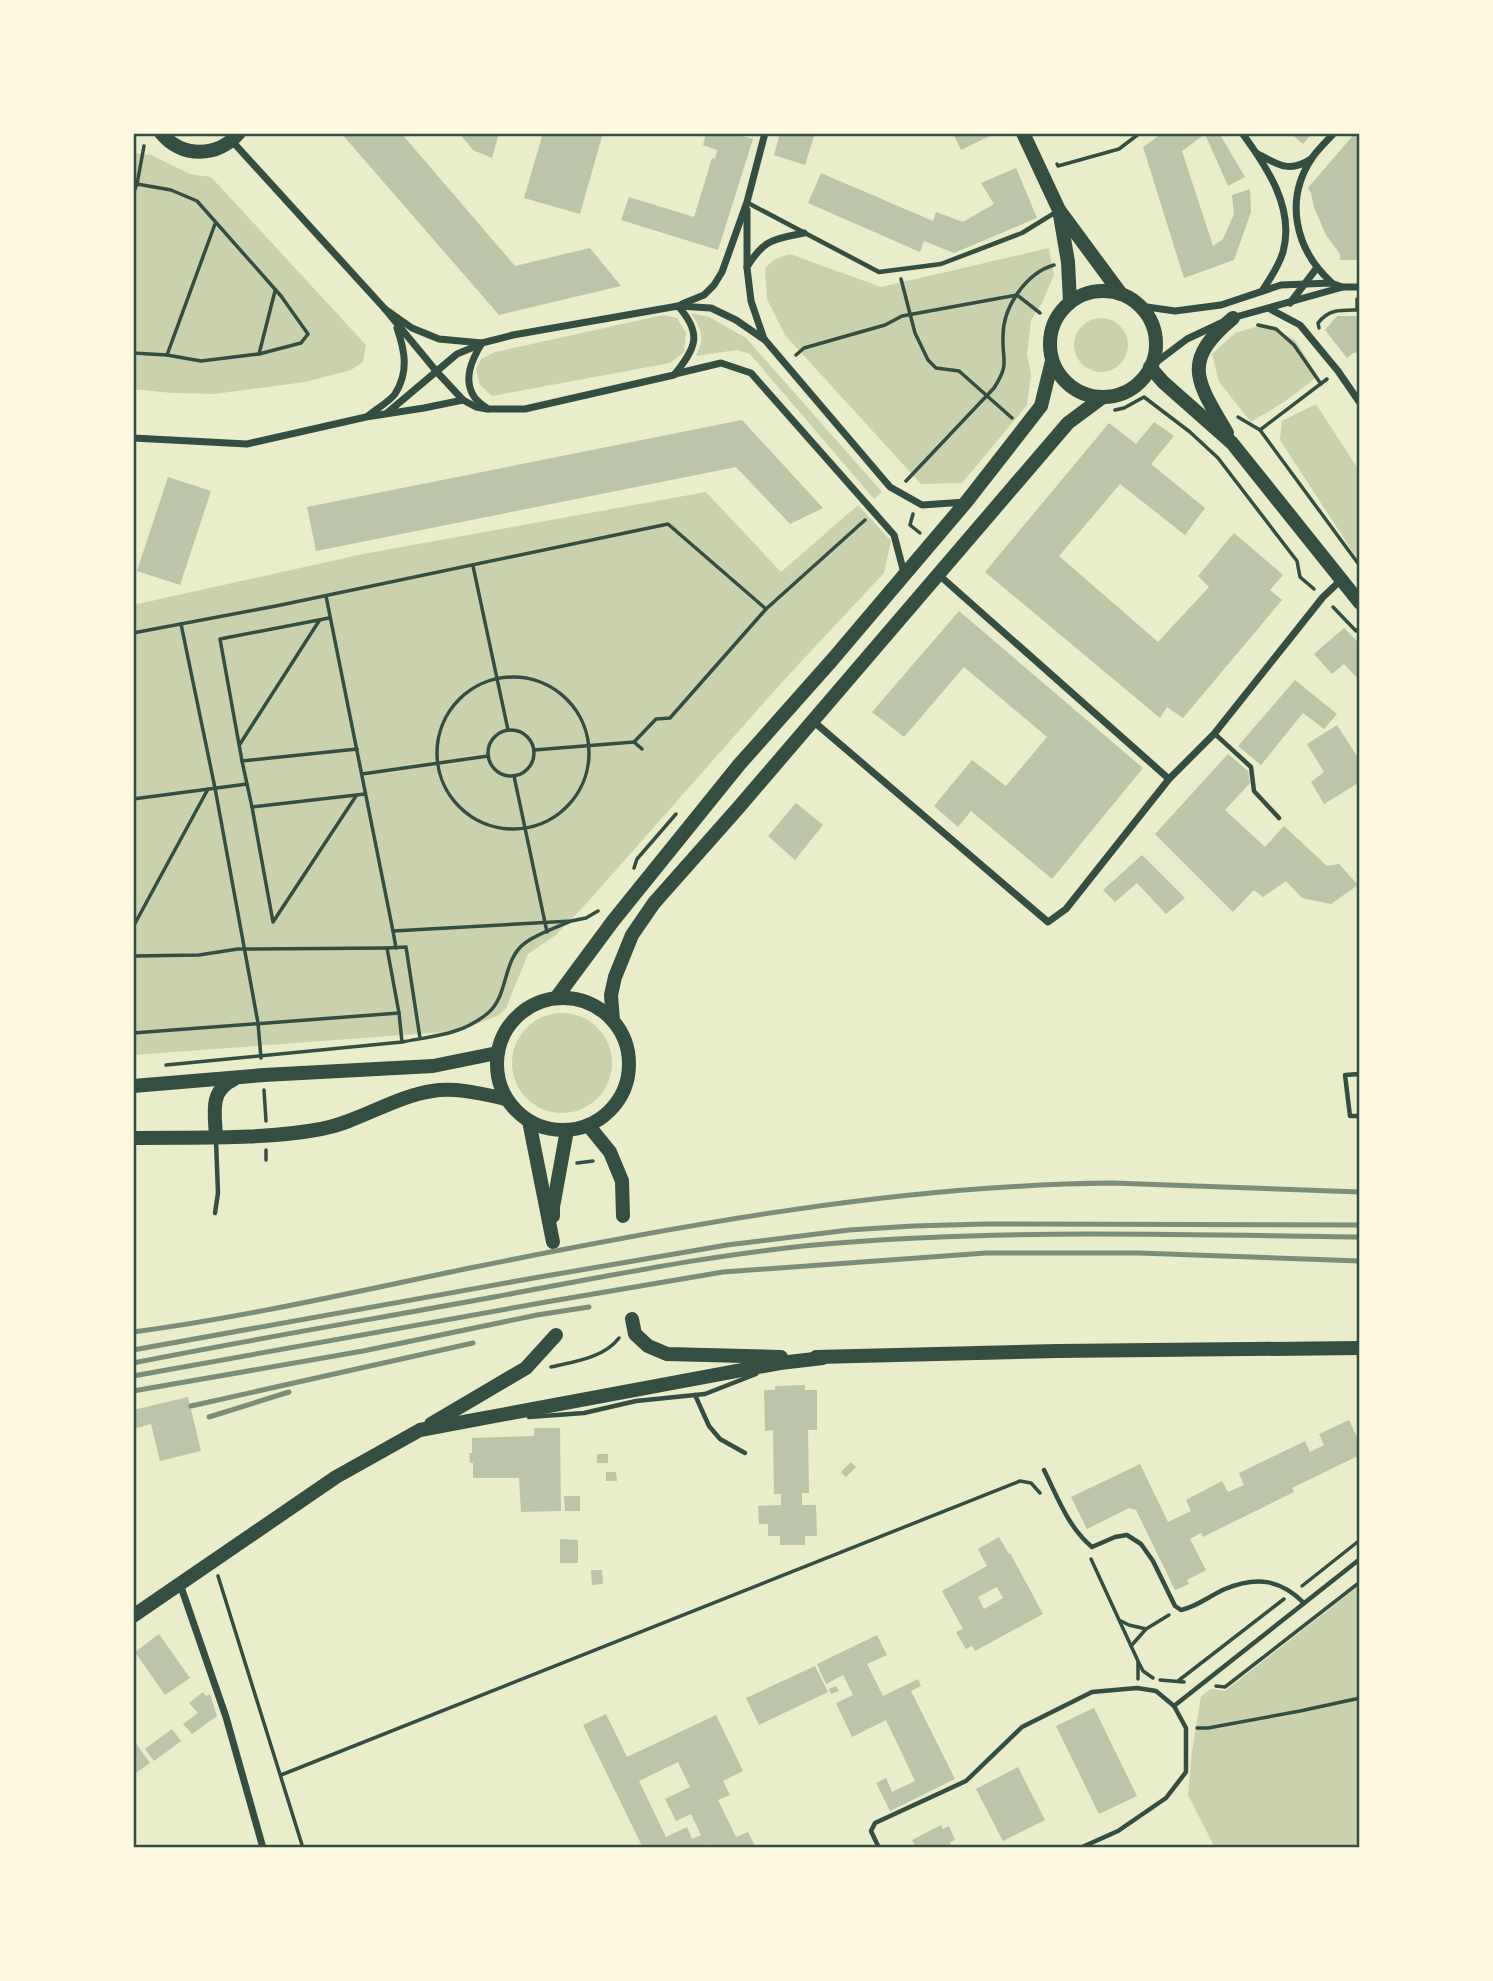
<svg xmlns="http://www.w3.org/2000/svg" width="1493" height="1981" font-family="Arial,sans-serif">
<rect width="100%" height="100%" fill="#e9edc9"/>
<g fill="#cad2ad">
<polygon points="135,153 151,155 190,174 211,177 366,345 363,362 351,370 305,382 214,394 172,393 133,389 133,154"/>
<polygon points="1049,248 1054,275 1042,303 1031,320 1027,354 1031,374 1027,405 962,483 921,484 785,335 767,299 765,268 775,259 790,254 881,287"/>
<path d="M691 313 709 317 746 338 882 492 874 499 750 354 737 350 696 356C705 337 702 331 691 313Z"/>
<polygon points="663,315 677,318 686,333 684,352 670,363 492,396 480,385 476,369 481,359 495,352"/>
<circle cx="1101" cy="345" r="27"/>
<polygon points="1266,324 1295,340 1318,376 1287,400 1251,422 1219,382 1212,354 1235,333"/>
<polygon points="1316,404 1360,472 1360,563 1280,440 1282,421"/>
<polygon points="706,492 781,572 858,505 891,541 884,573 784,680 585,905 556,935 528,954 506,1008 499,1015 459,1031 133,1055 133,605 363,554"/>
<circle cx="562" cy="1063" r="50"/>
<polygon points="1360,1585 1360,1848 1215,1848 1188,1795 1192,1751 1201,1696 1211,1689 1225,1691"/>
</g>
<g fill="#bcc5a7" fill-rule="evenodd">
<polygon points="341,133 401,133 515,266 590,248 621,286 499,315"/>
<polygon points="459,133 499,133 492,158 473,150"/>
<polygon points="543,133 603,133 580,214 524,198"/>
<polygon points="706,133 731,133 753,139 718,250 621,220 629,197 694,217 712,158 715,159 717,150 703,145"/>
<polygon points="780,133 815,133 805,165 774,155"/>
<polygon points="953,133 996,133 961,150"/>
<polygon points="1163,133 1219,133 1245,177 1228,186 1205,134 1182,151 1213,246 1223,239 1234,214 1232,195 1250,189 1251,212 1234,260 1184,278 1143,147"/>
<polygon points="1290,133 1312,133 1303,144"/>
<polygon points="1355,133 1360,133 1360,260 1340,260 1340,254 1326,235 1319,219 1314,207 1311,193 1308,188"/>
<polygon points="1016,168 1037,218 954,253 924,241 920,252 808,203 821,173 933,221 936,212 963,222 994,204 981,183"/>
<polygon points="1337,316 1360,316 1360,352 1353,353 1347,358 1325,330"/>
<polygon points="742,420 823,508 790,524 736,467 316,551 307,507"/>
<polygon points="1154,422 1174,436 1151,464 1205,508 1185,535 1120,484 1059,556 1158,642 1209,587 1198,576 1234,533 1283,575 1270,590 1282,600 1183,718 1167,707 1160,718 985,572 1109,423 1136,444"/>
<polygon points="168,477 211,491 180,585 137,571"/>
<polygon points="959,611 1143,768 1052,879 971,811 958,827 934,806 972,760 1006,786 1047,737 964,667 904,737 872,712"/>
<polygon points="1344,628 1360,644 1360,681 1344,664 1332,674 1314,654"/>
<polygon points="1295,680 1337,714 1324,729 1303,713 1261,765 1238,746"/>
<polygon points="1337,725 1360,761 1360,782 1324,804 1311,782 1324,772 1307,744"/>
<polygon points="1228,754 1248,771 1250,783 1225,810 1265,847 1284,826 1327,866 1339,864 1358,885 1331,904 1302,898 1286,881 1263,897 1254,890 1233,912 1155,834"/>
<polygon points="796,803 823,825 795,860 768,836"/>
<polygon points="1142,855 1185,898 1166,914 1137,883 1115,902 1103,890"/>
<polygon points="805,1385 805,1390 817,1390 817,1430 808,1430 809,1493 802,1493 802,1505 816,1505 817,1536 805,1536 805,1545 780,1545 780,1536 768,1536 768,1524 759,1524 758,1506 781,1505 781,1494 774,1494 773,1430 765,1431 764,1390 775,1390 775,1386"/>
<polygon points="188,1397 201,1451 160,1461 151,1424 133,1429 133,1410"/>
<polygon points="1349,1420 1360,1444 1360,1455 1292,1488 1294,1492 1203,1537 1201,1533 1190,1539 1206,1570 1187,1580 1189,1584 1175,1590 1136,1510 1129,1508 1087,1529 1071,1497 1140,1464 1168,1522 1191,1511 1186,1500 1222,1481 1228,1492 1244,1485 1239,1473 1305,1441 1310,1452 1324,1445 1319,1434"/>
<polygon points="534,1428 560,1428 561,1511 521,1512 519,1478 473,1478 473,1463 470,1463 469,1453 472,1453 472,1438 534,1436"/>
<rect x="597" y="1454" width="11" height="9"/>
<polygon points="851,1462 856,1467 846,1477 841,1472"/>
<polygon points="606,1472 616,1472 617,1481 606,1481"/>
<polygon points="564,1496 580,1496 580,1511 565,1511"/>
<path d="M999 1537 1009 1554 1010 1553 1043 1614 975 1651 972 1646 966 1649 956 1632 963 1629 942 1591 987 1566 978 1549ZM997 1587 1003 1598 984 1609 978 1597Z"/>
<polygon points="560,1539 578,1540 578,1563 560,1563"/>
<polygon points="591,1570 602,1570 603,1584 592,1585"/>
<polygon points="159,1634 190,1678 165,1695 135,1652"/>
<polygon points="877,1635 887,1655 867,1664 883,1696 918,1679 921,1686 911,1691 955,1779 890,1811 876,1783 886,1778 892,1792 915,1781 886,1720 852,1737 836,1703 853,1695 843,1675 826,1684 817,1664"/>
<polygon points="815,1666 828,1692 759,1725 746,1698"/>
<polygon points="836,1686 839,1691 831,1694 829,1689"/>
<polygon points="203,1692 206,1696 210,1694 217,1716 192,1734 183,1724 198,1713 189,1703"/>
<polygon points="1094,1708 1137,1796 1099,1814 1056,1726"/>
<path d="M606 1714 627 1757 716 1715 743 1771 723 1781 730 1795 718 1800 736 1837 748 1832 756 1848H708L706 1844 699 1848H643L583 1725ZM678 1762 690 1787 665 1799 676 1821 691 1814 701 1835 692 1839 687 1827 666 1837 639 1781Z"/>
<polygon points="172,1729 181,1741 154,1761 145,1749"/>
<polygon points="135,1742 150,1763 133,1775 133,1744"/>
<polygon points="1018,1767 1045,1820 1003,1841 976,1789"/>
<polygon points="941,1825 943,1829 949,1826 955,1840 950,1842 951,1845 946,1848 916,1848 912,1840"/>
</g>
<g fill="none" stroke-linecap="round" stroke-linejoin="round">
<g stroke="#344e41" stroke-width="3.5">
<polyline points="1057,164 1058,166 1119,149 1140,133"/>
<polyline points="133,185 137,184 144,146"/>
<polyline points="133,194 137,184 171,190 197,201 281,296 308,334 301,343 259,354 201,361 167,355 133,353"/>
<polyline points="901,279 915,333 928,360 936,368 959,371 1012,418"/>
<polyline points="1258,325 1276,329 1294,345 1321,384"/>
<path d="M1319 328 1318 323C1329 309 1341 310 1357 310V299"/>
<polyline points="259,354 275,291"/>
<polyline points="167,355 215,224"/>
<polyline points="796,355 804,348 885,325 902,316 1017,295 1040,313"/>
<polyline points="1327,379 1260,430 1360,566"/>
<polyline points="1115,410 1124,408 1144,397 1190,432 1218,458 1297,561 1300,577 1314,589"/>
<polyline points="1238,417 1260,430"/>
<path d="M906 481 994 388C1010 363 1002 362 1003 336 1003 307 1026 273 1054 265"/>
<polyline points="913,514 910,525 920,533"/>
<polyline points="473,566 508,730"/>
<polyline points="326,596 393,931"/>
<polyline points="1333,607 1356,631 1360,627"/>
<polyline points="181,624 215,788 258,1023 261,1058"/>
<polyline points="133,633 276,606 668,524 766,609"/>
<circle cx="513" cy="753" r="76"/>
<circle cx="511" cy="753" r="23"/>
<polyline points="634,742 642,749"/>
<polyline points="240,744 319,621"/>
<polyline points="357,749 242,761 252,807 365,794"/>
<polyline points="534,750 634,742 656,719 670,718 766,609 865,520"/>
<polyline points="242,761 220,639 329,618"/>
<polyline points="362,774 488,756"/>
<polyline points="514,776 547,932"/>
<polyline points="133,799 247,784"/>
<polyline points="252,807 273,922 356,796"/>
<polyline points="634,868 637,859 676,814"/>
<polyline points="133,927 208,789"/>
<polyline points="396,948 393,931 571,921 586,918 598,911"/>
<polyline points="133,956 199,955 238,949 387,948"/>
<polyline points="399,1013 402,1042"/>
<polyline points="133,1033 399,1013 387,948 406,947 420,1038"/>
<path d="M166 1065 402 1042C433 1036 462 1035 488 1013 509 995 502 960 525 943 537 934 555 928 569 922"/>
<polyline points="264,1090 266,1121"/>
<polyline points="266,1150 266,1160"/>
<polyline points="577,1163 593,1161"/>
<path d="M551 1367C573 1362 604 1358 619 1338"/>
<polyline points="1091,1559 1138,1661 1143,1671 1153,1678"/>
<polyline points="218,1576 303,1848"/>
<polyline points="1302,1586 1360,1540"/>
<polyline points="1121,1621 1129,1625 1146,1629"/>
<polyline points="1131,1646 1146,1629 1169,1615"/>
<polyline points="1138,1662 1138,1679"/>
<polyline points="1160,1680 1184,1682"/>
<polyline points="1178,1681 1284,1599"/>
<polyline points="1216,1686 1225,1687 1360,1582"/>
<polyline points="1197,1728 1208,1728 1300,1711 1360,1698"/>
<polyline points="281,1775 1020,1481 1031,1483 1040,1493"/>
</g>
<g stroke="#344e41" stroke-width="4.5">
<polyline points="748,203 879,272 941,264 1022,233 1056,212"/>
<polyline points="1215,734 1251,767 1254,791 1279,818"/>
<polyline points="1360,1074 1345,1075 1350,1116 1360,1116"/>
<polyline points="215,1213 218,1193 216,1141"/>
<polyline points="695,1395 709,1426 720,1439 745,1453"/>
<polyline points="529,1417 584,1413 636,1401 705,1394 756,1374"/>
<path d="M1044 1470C1058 1498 1068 1527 1092 1547L1115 1537 1127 1535 1141 1544 1153 1561 1175 1606 1181 1610C1197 1607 1209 1596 1225 1589 1256 1576 1280 1579 1304 1603"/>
<polyline points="879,1848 871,1831 875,1823 966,1781 1022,1727 1092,1692 1137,1688 1156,1691 1174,1706 1360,1559"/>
<polyline points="1080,1848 1118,1831 1166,1798 1186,1772 1186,1728 1174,1706"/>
</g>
<g stroke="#344e41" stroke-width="7">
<path d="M1242 133C1267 167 1295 208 1283 252 1279 266 1270 279 1262 291"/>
<polyline points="232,141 385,309 437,372 463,400 476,407 487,409"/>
<path d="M1258 154C1278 165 1290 173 1311 159"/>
<polyline points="747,210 747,268 751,301 764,339"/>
<path d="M747 267C764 239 774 239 804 233"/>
<path d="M1331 282C1295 249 1284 200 1312 158 1318 149 1327 141 1334 133"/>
<polyline points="1290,303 1316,269"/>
<polyline points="682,304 704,295 714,285 722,272 747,202 765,133"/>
<polyline points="678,306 711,308 736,320 765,340 890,487 922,505 966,502"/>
<polyline points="1140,306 1175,311 1221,305 1281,285 1331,283 1342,287"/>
<path d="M385 309 412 328 439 339 482 343 513 335 678 306C703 334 696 348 674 375L525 409H488C484 406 478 402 475 398 462 380 472 359 482 343"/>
<polyline points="1270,309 1300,325 1338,371 1360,403"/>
<polyline points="1232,318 1343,287 1360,287"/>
<polyline points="1150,367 1187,339 1221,323"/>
<polyline points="675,374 721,363 751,373 894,535 904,573"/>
<polyline points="387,413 457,354 481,344"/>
<path d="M368 416C376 409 389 402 395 394 409 372 405 351 397 328"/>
<polyline points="133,438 247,444 366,417 424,408 463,400"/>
<polyline points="939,575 1169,779"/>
<polyline points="813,721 1048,922 1066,909 1169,779 1214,734 1323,597 1341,580"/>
<polyline points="180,1584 226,1717 263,1848"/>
</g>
<g stroke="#344e41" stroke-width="14">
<path d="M161 133C182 158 217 158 239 133"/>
<polyline points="1023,133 1059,210 1121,294"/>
<polyline points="1060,215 1068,262 1070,302"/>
<circle cx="1103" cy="344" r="53"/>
<polyline points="1150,367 1163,382 1232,443 1360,603"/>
<path d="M1227 433C1197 381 1180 362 1233 318"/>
<polyline points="556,998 613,921 738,766 833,659 967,501 1041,406 1052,361"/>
<circle cx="563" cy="1064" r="66"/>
<polyline points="613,1021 611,995 615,977 632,935 654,903 739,807 1068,423 1103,397"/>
<polyline points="133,1086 264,1075 433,1066 497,1053"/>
<polyline points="529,1121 553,1242"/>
<polyline points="588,1125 610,1152 622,1181 623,1216"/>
<path d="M216 1137C215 1114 209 1091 233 1080"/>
<path d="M133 1138C193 1137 263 1140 321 1129 359 1122 393 1097 432 1091 456 1087 483 1094 506 1099"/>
<polyline points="553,1216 553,1207 567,1130"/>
<polyline points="632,1319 635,1334 648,1346 667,1354 781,1357"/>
<polyline points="816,1357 1057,1351 1360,1348"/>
<polyline points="431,1424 526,1368 556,1335"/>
<polyline points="133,1616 336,1477 420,1430 780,1363 823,1358"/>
</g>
<g stroke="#7c8e77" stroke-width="5">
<path d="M133 1332C247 1317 358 1291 470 1268 682 1225 897 1185 1113 1183L1360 1192"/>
<polyline points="133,1350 528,1279 727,1245 849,1230 913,1226 986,1224 1360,1225"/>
<path d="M133 1363C253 1339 374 1319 494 1297 608 1276 722 1252 838 1243 1011 1229 1186 1235 1360 1237"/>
<polyline points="133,1376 546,1302 723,1272 986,1253 1139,1253 1360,1261"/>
<polyline points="133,1391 363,1351 537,1315 589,1307"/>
<polyline points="191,1406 473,1343"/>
<polyline points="209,1417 289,1392"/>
</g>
</g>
<rect width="1493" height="1981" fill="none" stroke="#fefae0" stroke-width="270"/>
<rect x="135" y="135" width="1223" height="1711" fill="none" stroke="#344e41" stroke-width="2.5"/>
</svg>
